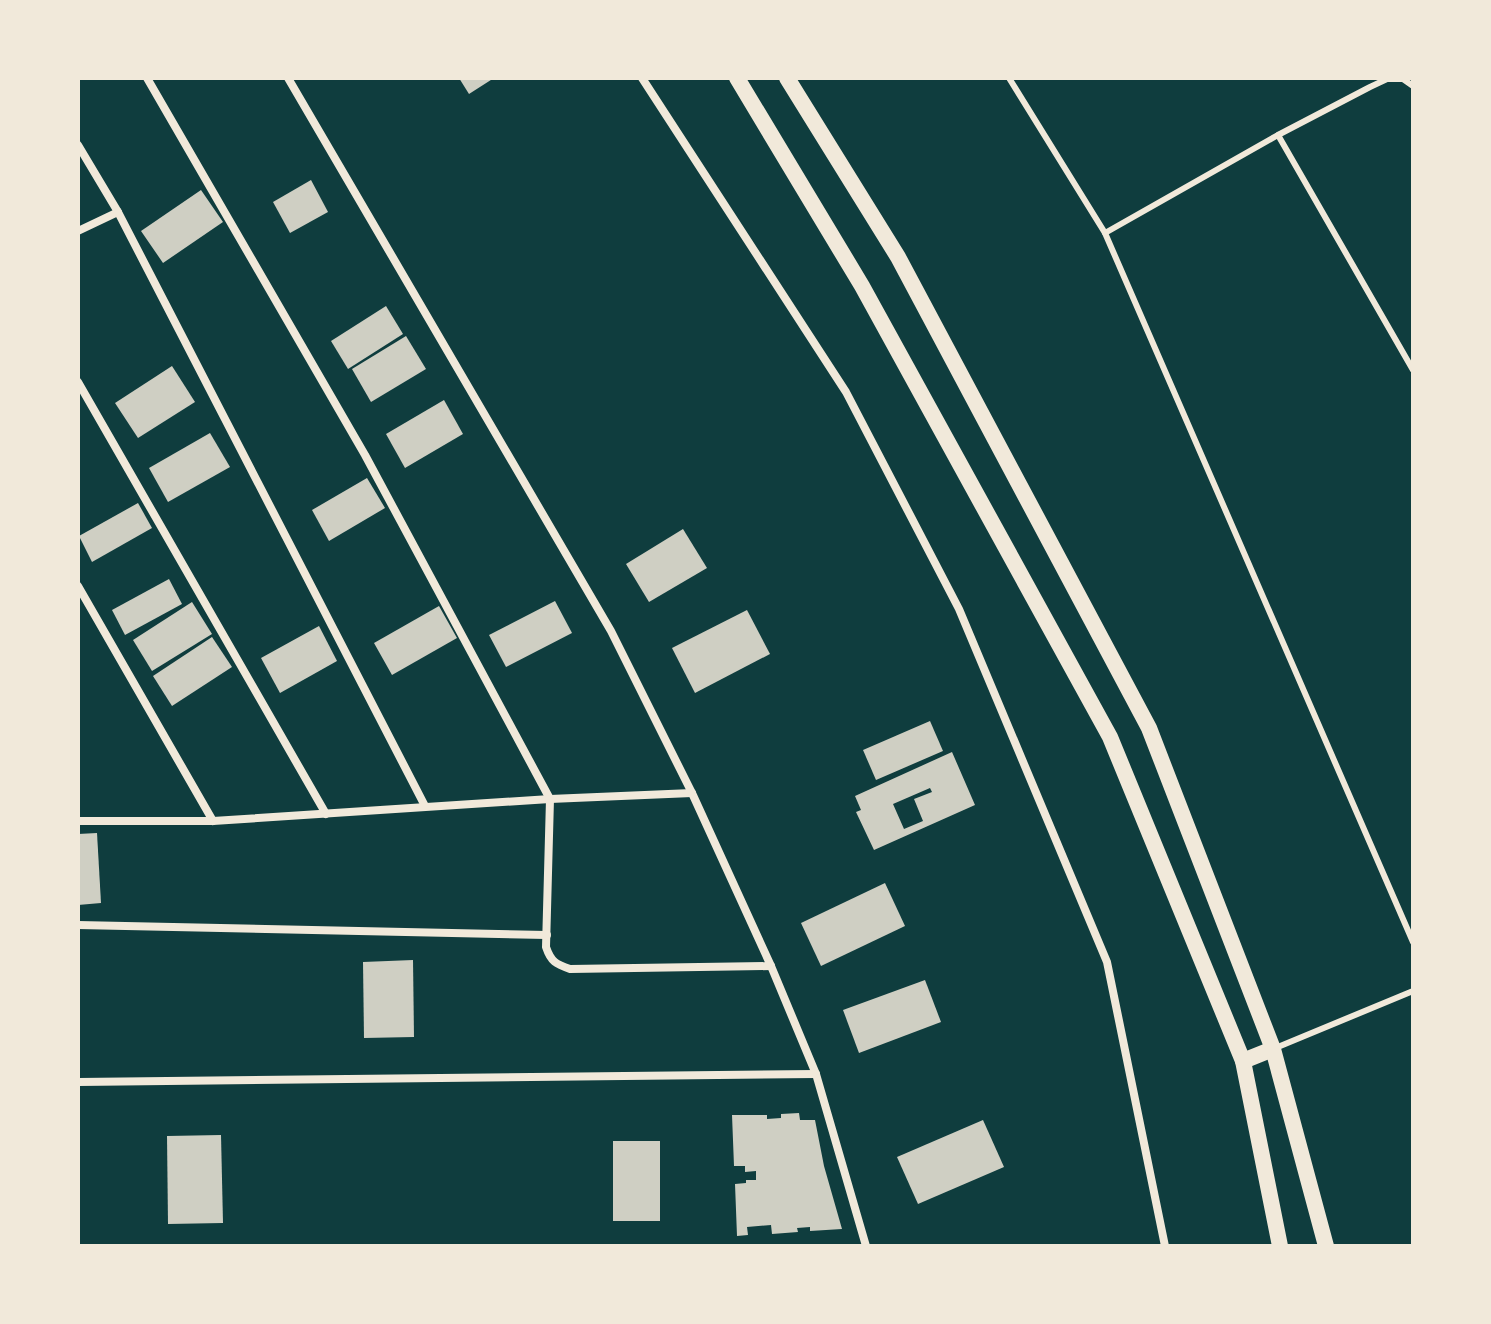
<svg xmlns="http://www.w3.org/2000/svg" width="1491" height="1324" font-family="Lora,serif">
<rect width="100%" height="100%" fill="#0f3d3e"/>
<g fill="#cfcfc3" fill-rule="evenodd">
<polygon points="459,78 494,78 469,94"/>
<polygon points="311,180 328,212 290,233 273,202"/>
<polygon points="201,190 223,222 163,263 141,231"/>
<polygon points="386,306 403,334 348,369 331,341"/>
<polygon points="406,336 426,369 371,402 352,369"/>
<polygon points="172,366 195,402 138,438 115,403"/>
<polygon points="444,400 463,434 405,468 386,434"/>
<polygon points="210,433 230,467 168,502 149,468"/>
<polygon points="367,478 385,508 329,541 312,510"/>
<polygon points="138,503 152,528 92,562 79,536"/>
<polygon points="683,529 707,568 649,602 626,564"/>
<polygon points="169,579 182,604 125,635 112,610"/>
<polygon points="555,601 572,633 506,667 489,635"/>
<polygon points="192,602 212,634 152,671 133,640"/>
<polygon points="439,606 457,638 392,675 374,643"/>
<polygon points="747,610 770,654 695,693 672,648"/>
<polygon points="319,626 337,661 280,693 261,658"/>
<polygon points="212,637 232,667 172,706 153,676"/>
<polygon points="930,721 943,751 876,780 863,750"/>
<path d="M952 752 975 805 874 850 856 812 861 810 855 796ZM930 788 932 792 914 799 923 821 904 829 893 804Z"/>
<polygon points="97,833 101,903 78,905 78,834"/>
<polygon points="885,883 905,926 821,966 801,923"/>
<polygon points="413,960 414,1037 364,1038 363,962"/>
<polygon points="925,980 941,1022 859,1053 843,1010"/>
<polygon points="799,1113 800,1120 815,1120 824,1166 842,1229 810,1231 810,1227 797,1228 798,1232 772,1234 771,1225 747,1227 748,1235 737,1236 735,1184 746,1183 746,1180 756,1180 756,1171 745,1172 745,1166 734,1166 732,1115 767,1115 767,1119 781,1118 781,1114"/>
<polygon points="983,1120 1004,1167 918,1204 897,1157"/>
<polygon points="221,1135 223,1223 168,1224 167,1136"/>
<rect x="613" y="1141" width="47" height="80"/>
</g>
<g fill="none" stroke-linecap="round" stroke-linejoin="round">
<g stroke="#f1e9da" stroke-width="6">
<polyline points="1009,78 1105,233 1413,942"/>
<polyline points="1278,135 1413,370"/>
<polyline points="1105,233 1278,135 1370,87 1387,79 1403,79 1413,86"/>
<polyline points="1273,1049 1413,991"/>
</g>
<g stroke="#f1e9da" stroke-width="8">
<path d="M147 78 365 455 550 799 546 947C551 962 556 964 570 969L771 966"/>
<polyline points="288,78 611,631 692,793 771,966 816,1074 866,1246"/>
<polyline points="642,78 846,392 959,609 1107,962 1165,1246"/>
<polyline points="78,145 118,212 425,806"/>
<polyline points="78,231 118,212"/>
<polyline points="78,382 326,814"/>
<polyline points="78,586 213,821"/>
<polyline points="78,821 213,821 550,799 692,793"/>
<polyline points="78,925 547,935"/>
<polyline points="78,1082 816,1074"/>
</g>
<g stroke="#f1e9da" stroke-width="16">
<polyline points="737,78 862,286 1110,737 1243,1061 1280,1246"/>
<polyline points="787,78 898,257 1149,728 1273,1049 1326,1246"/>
<polyline points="1243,1061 1273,1049"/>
</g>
</g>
<rect width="1491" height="1324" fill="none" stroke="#f1e9da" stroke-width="160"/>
</svg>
